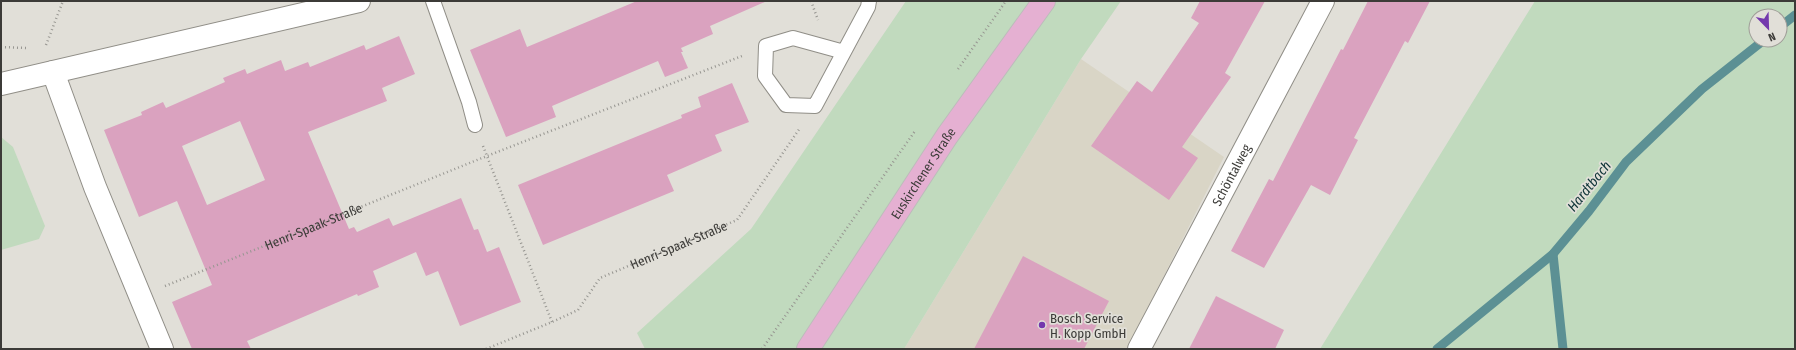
<svg xmlns="http://www.w3.org/2000/svg" width="1796" height="350" font-family="'Fira Sans Condensed',sans-serif">
<rect width="100%" height="100%" fill="#e1dfd8"/>
<polygon fill="#d9d5c6" points="1081,59 1224,157 1127,349 904,349"/>
<g fill="#c1dabe" fill-rule="evenodd">
<polygon points="906,1 1121,1 1081,59 904,349 645,349 637,333 751,229"/>
<path d="M1535 1H1795V349H1320ZM1756 16H1780V40H1756Z"/>
<polygon points="1,137 13,147 45,226 39,239 1,250"/>
</g>
<g fill="none" stroke-linecap="round" stroke-linejoin="round">
<g stroke="#5c9094" stroke-width="9">
<polyline points="1780,27 1795,15"/>
<polyline points="1553,254 1563,349"/>
<polyline points="1437,349 1553,254 1589,211 1626,162 1702,89 1764,40"/>
</g>
</g>
<g fill="#daa2bf" fill-rule="evenodd">
<polygon points="637,1 767,1 710,26 713,34 681,48 683,52 681,52 688,68 665,77 658,61 552,106 556,117 506,137 470,50 520,29 527,47"/>
<polygon points="1200,1 1265,1 1225,73 1231,77 1182,147 1198,158 1169,200 1091,146 1137,81 1152,92 1199,23 1191,18"/>
<polygon points="1368,1 1430,1 1408,43 1405,41 1354,138 1358,140 1330,195 1311,185 1264,268 1231,251 1269,179 1273,181 1341,49 1343,50"/>
<path d="M399 36 415 74 382 88 387 101 308 132 349 229 354 227 357 232 389 218 393 226 461 198 474 230 478 229 487 252 499 247 521 302 460 326 438 271 426 276 416 252 373 271 379 287 358 296 357 294 247 341 251 349H192L172 302 212 285 177 201 139 217 104 130 142 115 141 112 163 102 166 108 225 82 223 78 245 69 247 74 281 60 285 71 308 62 310 67 364 45 366 50ZM240 121 265 180 207 205 182 146Z"/>
<polygon points="732,83 749,122 715,135 722,151 667,175 674,191 543,245 518,185 682,118 681,115 701,107 698,97"/>
<polygon points="1023,256 1109,301 1084,349 974,349"/>
<polygon points="1216,296 1284,330 1275,349 1189,349"/>
</g>
<g fill="none" stroke-linecap="round" stroke-linejoin="round">
<g stroke="#908e87" stroke-width="16">
<g id="lane">
<polyline points="433,1 469,102 475,125"/>
<polyline points="844,52 793,38 766,46 765,76 786,105 815,106 868,7 869,1"/>
</g>
</g>
<g stroke="#908e87" stroke-width="24">
<g id="street">
<polyline points="53,72 95,187 162,349"/>
<polyline points="1,84 359,1"/>
<path id="s3" d="M1139 349 1323 1"/>
</g>
</g>
<g stroke="#bdbcbb" stroke-width="24">
<g id="primary">
<path id="s4" d="M808 349 947 136 1044 1"/>
</g>
</g>
<g stroke="#979691" stroke-width="2.5" stroke-dasharray="1 3" stroke-linecap="butt">
<polyline points="811,1 818,20"/>
<polyline points="46,45 63,1"/>
<polyline points="1,47 26,48"/>
<polyline points="958,69 1006,1"/>
<polyline points="483,146 552,322"/>
<path id="s1" d="M165 286 487 156 742 56"/>
<path id="s2" d="M486 349 552 322 578 310 600 278 737 220 800 128"/>
<polyline points="762,349 915,131"/>
</g>
<use href="#lane" stroke="#fff" stroke-width="14"/>
<use href="#street" stroke="#fff" stroke-width="22"/>
<use href="#primary" stroke="#e5b0d2" stroke-width="22"/>
</g>
<circle fill="#7438ad" stroke="#e1dfd8" stroke-width="1.5" cx="1042" cy="325" r="4"/>
<g text-anchor="middle" stroke-width="3.5" stroke-linejoin="round" paint-order="stroke">
<g font-size="13" fill="#3c3b38" stroke="#e1dfd8">
<text dy="5" stroke="none"><textPath href="#s4" startOffset="210">Euskirchener Straße</textPath></text>
<text dy="5" stroke="none"><textPath href="#s3" startOffset="197">Schöntalweg</textPath></text>
<text dy="5" stroke="none"><textPath href="#s1" startOffset="160">Henri-Spaak-Straße</textPath></text>
<text dy="5" stroke="none"><textPath href="#s2" startOffset="224">Henri-Spaak-Straße</textPath></text>
</g>
<g font-size="13" fill="#3c3b38" stroke="#e1dfd8" text-anchor="start">
<text x="1050" y="323">Bosch Service<tspan x="1050" dy="15">H. Kopp GmbH</tspan></text>
</g>
<g font-size="14" font-style="italic" fill="#0e3337" stroke="#e1dfd8">
<text transform="translate(1589 186) rotate(-51)" y="5">Hardtbach</text>
</g>
</g>
<rect width="1796" height="350" fill="none" stroke="#3c3b38" stroke-width="4"/>
<g transform="translate(1768 28) rotate(157)"><circle r="19" fill="#e1dfd8" stroke="#9f9d98"/>
<path d="M0-3L7 15L0 10L-7 15Z" fill="#7438ad"/>
<text y="-6" font-size="11" font-weight="bold" text-anchor="middle" fill="#3c3b38">N</text>
</g>
</svg>
